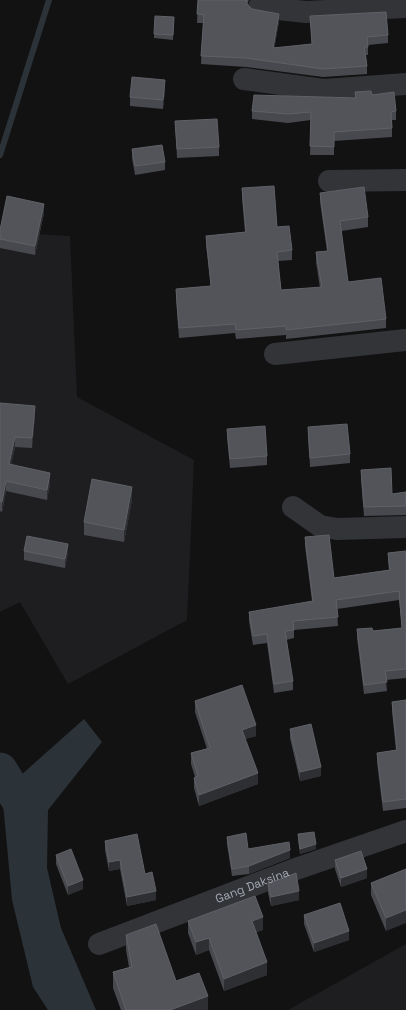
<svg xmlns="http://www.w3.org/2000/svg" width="406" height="1010" font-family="'Space Grotesk',sans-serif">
<rect width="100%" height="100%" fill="#121213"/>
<g fill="#1e1e20">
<polygon points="0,232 70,236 77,397 194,460 187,620 68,684 20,602 0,612"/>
<polygon points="406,944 406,1010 288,1010"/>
</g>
<polygon fill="#2b3238" points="84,719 102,742 48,810 47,868 61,928 96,1010 48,1010 33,987 12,900 2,792"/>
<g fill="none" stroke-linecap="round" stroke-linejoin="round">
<polyline stroke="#2b3238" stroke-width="6" points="0,155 49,0"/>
<polyline stroke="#2b3238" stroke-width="35" points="0,770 28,815 29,827"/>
<g stroke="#333438" stroke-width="22">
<polyline points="259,7 306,12 406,7"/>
<polyline points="244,79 324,90 406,84"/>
<polyline points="329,181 406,180"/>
<polyline points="275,354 406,340"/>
<polyline points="293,507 320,526 337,529 406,527"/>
<path id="s1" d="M99 944 293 870 406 831"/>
</g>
</g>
<g fill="#48494e">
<polygon points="198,0 249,0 247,4 252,9 279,22 274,48 312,44 310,16 388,35 388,43 368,45 368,55 366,55 367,66 367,74 323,77 246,67 201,64 203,23 197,23"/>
<polygon points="174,17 173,40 154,38 154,34"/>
<polygon points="165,89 163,109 130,106 130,97"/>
<polygon points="355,92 372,95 396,111 396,120 392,120 392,137 334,141 334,155 310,155 311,120 288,123 252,119 252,111 355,98"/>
<polygon points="175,121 219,147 219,156 177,158"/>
<polygon points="132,149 165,162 165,170 135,175 132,158"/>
<polygon points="242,188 277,227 292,250 292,260 278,261 281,290 320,288 316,262 316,252 327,251 320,202 320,193 368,217 368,227 341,231 348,282 386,319 386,328 286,339 286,335 236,339 235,333 179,338 176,299 176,289 211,286 206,245 206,236 245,232 242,198"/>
<polygon points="44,213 35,255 0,248 0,230"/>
<polygon points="0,403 35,416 32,448 15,447 11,465 50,484 47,500 6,491 2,512 0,511"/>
<polygon points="308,427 350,454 350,463 310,467 308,436"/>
<polygon points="227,429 267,456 267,465 230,468 227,437"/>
<polygon points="361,470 392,494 406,492 406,515 364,516 361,479"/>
<polygon points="132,500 124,542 84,535 84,522"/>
<polygon points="305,537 334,578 389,570 388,562 388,553 406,551 406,678 386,680 387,691 364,694 357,638 357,629 373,631 402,628 399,600 337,609 338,626 294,630 294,638 286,640 293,681 293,690 274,693 267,643 253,645 249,621 249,612 312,601 305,546"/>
<polygon points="24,551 68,553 65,568 24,560"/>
<polygon points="406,700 406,808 383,811 377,762 377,753 396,750 392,711 392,702"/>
<polygon points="195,701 256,736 245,739 258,784 199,806 194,788 194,778 195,777 191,764 191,753 207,749 195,712"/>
<polygon points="290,729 321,776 300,781 290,738"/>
<polygon points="298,834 316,849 300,854 298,839"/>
<polygon points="227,837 248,849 290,858 249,874 232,876 227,844"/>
<polygon points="105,841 145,874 156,900 127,906 120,869 109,871 105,850"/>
<polygon points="56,855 83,889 68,895 56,864"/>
<polygon points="335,860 367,878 341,887 335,869"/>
<polygon points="406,869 386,931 371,895 371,883"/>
<polygon points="268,884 299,900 271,906 268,893"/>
<polygon points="304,915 349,940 314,952 304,924"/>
<polygon points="188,921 263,930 256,932 267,975 224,991 209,950 196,955 188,933"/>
<polygon points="126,935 176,981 208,1010 121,1010 113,988 113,972 129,967 126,950"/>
</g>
<g fill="#2e2f32">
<polygon points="279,14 279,22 273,57 273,48"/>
<polygon points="165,80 165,89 163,109 163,100"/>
<polygon points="44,204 44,213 35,255 35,246"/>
<polygon points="35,406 35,416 32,448 32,438"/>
<polygon points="15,437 15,447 9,475 9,464"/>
<polygon points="50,473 50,484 47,500 47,490"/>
<polygon points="6,481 6,491 2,512 2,502"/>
<polygon points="132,487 132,500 124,542 124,530"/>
<polygon points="68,544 68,553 65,568 65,559"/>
<polygon points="256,725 256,736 242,740 242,730"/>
<polygon points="321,767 321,776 300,781 300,772"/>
<polygon points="258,773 258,784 199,806 199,795"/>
<polygon points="316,844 316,849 300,854 300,849"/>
<polygon points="290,850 290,858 249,874 249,866"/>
<polygon points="120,860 120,869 109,871 109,862"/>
<polygon points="367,869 367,878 341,887 341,878"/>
<polygon points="83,880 83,889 68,895 68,886"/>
<polygon points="156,891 156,900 127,906 127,897"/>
<polygon points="299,891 299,900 271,906 271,897"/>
<polygon points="406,910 406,923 386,931 386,918"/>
<polygon points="263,917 263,930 252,934 252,921"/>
<polygon points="349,931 349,940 314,952 314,943"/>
<polygon points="209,938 209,950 196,955 196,942"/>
<polygon points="267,962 267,975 224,991 224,979"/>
<polygon points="208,996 208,1010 170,1010"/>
</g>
<g fill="#525459" stroke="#5f6167">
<polygon points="198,0 247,0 247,4 252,9 279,14 273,48 312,44 310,16 386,12 388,35 367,37 368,47 364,47 367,66 323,69 246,58 201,56 204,15 197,14"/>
<polygon points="155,16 174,17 173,35 154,34"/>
<polygon points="132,77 165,80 163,100 130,97"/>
<polygon points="371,91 372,95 394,92 396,111 391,112 392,128 334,132 334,147 310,146 311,112 288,114 252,111 254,95 356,98 355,92"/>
<polygon points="217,119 219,147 177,149 175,121"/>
<polygon points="162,145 165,162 135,166 132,149"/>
<polygon points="274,186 277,227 289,226 292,250 277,252 281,290 322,287 316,252 328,251 320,193 364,187 368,217 340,221 348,282 381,278 386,319 286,330 286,326 236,330 235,324 179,328 176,289 211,286 206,236 246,232 242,188"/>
<polygon points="7,196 44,204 35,246 0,239 0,230"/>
<polygon points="0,403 35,406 32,438 15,437 9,464 50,473 47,490 6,481 2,502 0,501"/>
<polygon points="347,424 350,454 310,458 308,427"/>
<polygon points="265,426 267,456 230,459 227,429"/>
<polygon points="391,468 392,494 406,492 406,506 364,507 361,470"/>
<polygon points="92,479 132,487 124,530 84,522"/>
<polygon points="329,535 334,578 390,570 388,553 406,551 406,669 385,671 387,682 364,685 357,629 372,628 373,631 402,628 399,591 336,600 338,617 293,621 294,630 285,631 293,681 274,684 267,634 253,636 249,612 313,601 305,537"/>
<polygon points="27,536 68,544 65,559 24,551"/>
<polygon points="242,685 256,725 242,730 258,773 199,795 194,778 198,776 191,753 210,748 195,701"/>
<polygon points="406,700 406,799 383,802 377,753 397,750 392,702"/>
<polygon points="311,724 321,767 300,772 290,729"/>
<polygon points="314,832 316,844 300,849 298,834"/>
<polygon points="246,833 248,849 289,842 290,850 249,866 232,869 227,837"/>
<polygon points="137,834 145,874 152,872 156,891 127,897 120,860 109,862 105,841"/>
<polygon points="71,849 83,880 68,886 56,855"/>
<polygon points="361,851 367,869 341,878 335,860"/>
<polygon points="406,869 406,910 386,918 371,883"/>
<polygon points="296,873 299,891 271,897 268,884"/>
<polygon points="255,896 263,917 252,921 267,962 224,979 209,938 196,942 188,921"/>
<polygon points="340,903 349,931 314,943 304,915"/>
<polygon points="156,924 176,981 199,973 208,996 170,1010 126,1010 113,972 132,967 126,935"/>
</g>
<g text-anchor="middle" stroke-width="3.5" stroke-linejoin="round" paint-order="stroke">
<g font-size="12" fill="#a4a9b3" stroke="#0d0d0e">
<text dy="4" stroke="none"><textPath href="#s1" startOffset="164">Gang Daksina</textPath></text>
</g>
</g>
</svg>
